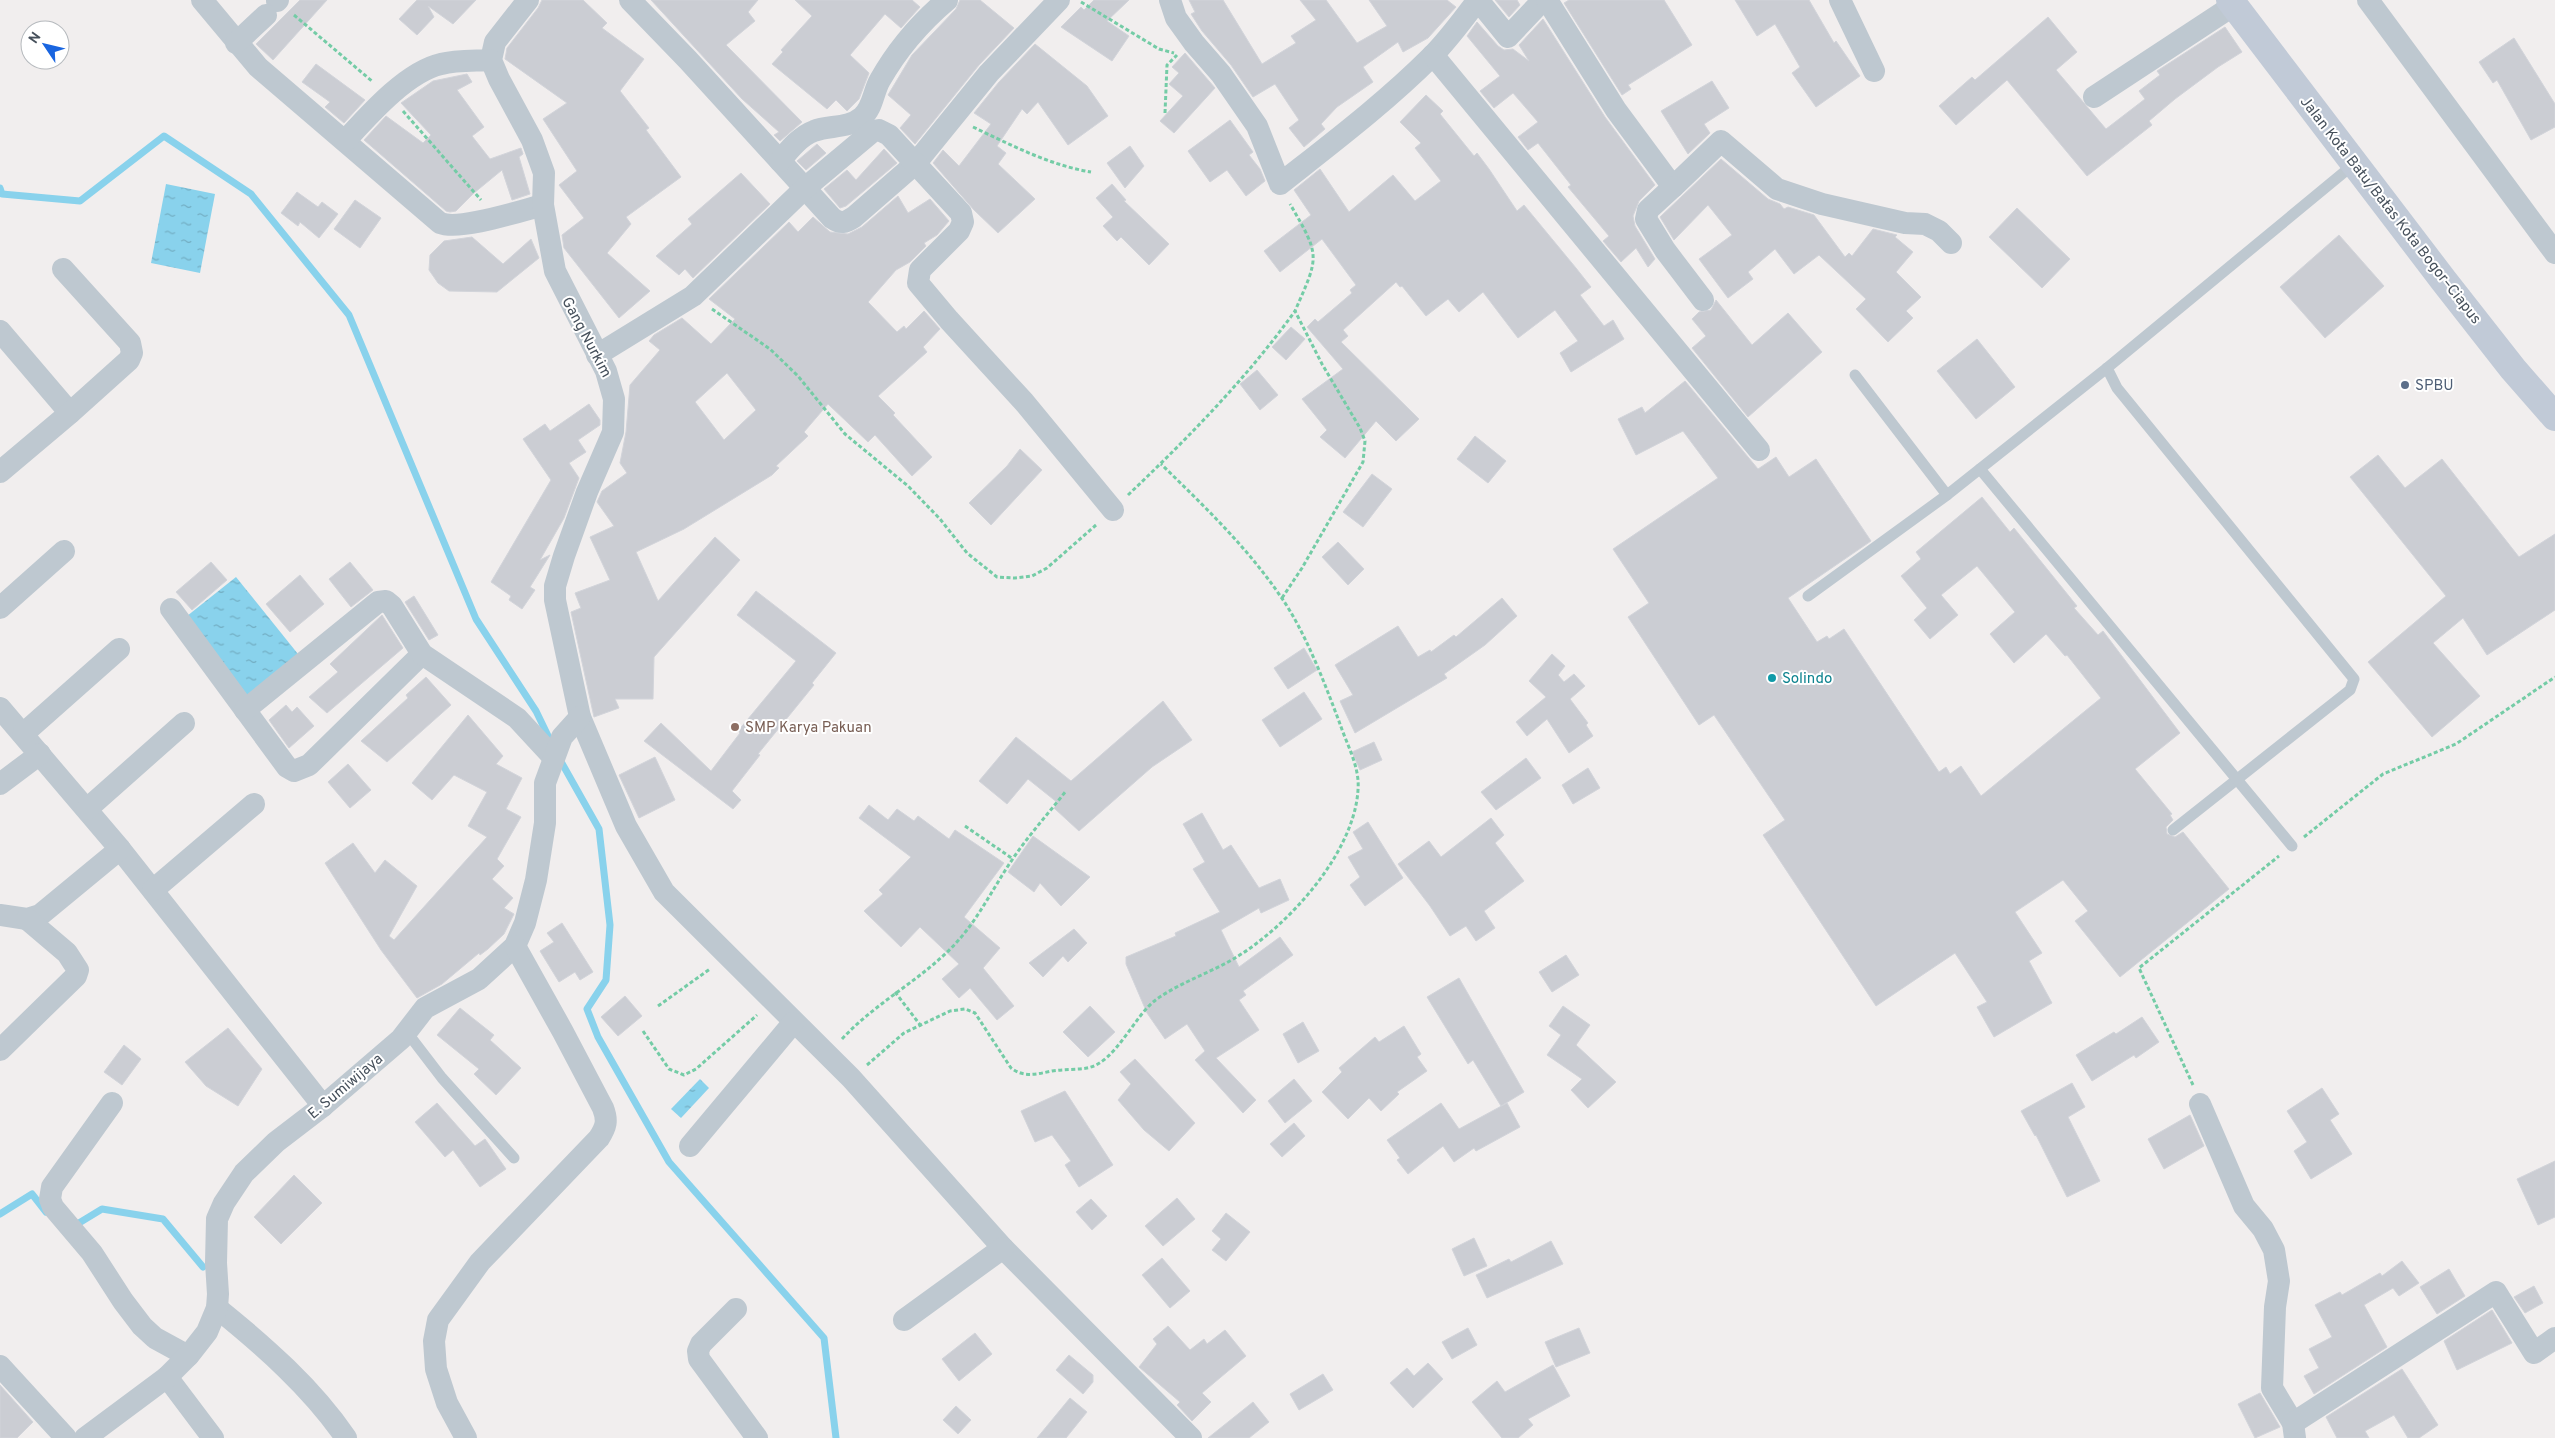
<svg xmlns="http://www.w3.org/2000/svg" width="2555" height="1438" font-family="Overpass,sans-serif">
<defs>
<pattern id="water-ripples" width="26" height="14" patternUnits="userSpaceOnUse" patternTransform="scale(1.25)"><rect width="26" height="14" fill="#89d2ec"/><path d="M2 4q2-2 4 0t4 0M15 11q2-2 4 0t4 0" fill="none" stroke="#72adc2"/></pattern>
</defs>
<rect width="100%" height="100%" fill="#f1eeee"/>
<g fill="url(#water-ripples)">
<polygon points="166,184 215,194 200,273 151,263"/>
<polygon points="236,577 302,659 247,703 182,620"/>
<polygon points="700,1079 709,1088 681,1118 671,1109"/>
</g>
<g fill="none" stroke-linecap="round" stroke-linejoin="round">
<g stroke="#89d2ec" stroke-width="7">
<polyline points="0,188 2,194 80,201 164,136 251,194 349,315 476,619 536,711 551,742"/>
<polyline points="559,758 599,829 610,925 606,980 587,1009 598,1037 669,1162 824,1338 836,1438"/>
<polyline points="0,1214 32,1194 46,1212"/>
<polyline points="74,1226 102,1209 163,1219 203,1267"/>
</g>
</g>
<g fill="#cbcdd3" stroke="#d2d4da" fill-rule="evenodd">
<polygon points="300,0 327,0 273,60 256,44"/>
<polygon points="417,0 476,0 453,24 428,6 434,17 417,35 399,19"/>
<polygon points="542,0 583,0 607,23 602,28 644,59 620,91 649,128 646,130 681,177 626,217 631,224 607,253 650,291 619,318 564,248 562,235 584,218 559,185 577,171 543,119 567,103 505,59 507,48 538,8"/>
<polygon points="651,0 758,0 748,12 755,21 726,45 802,122 780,141 774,135 779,132 742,99"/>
<polygon points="795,0 912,0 920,7 901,28 885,14 850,55 869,73 859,99 847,111 836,100 827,109 772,64 783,52 781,50 812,16"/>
<polygon points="960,0 980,0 1014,28 979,65 915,144 900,128 911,115 888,95 912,55 956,9"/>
<polygon points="1094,0 1129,0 1107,21 1129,36 1112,61 1061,27 1081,7 1084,10"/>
<polygon points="1189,0 1223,0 1262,64 1296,43 1291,36 1316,20 1300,0 1326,0 1357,43 1387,26 1369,0 1447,0 1456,7 1428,38 1403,52 1398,42 1363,67 1373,82 1337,107 1321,124 1325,129 1304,147 1289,128 1299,120 1275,84 1253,97 1231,65 1202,31 1191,14 1195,12"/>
<polygon points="1495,0 1517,0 1520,5 1509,17"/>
<polygon points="1569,0 1664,0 1692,45 1628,85 1631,89 1622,95 1564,3"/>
<polygon points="1735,0 1809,0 1834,43 1836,41 1860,76 1816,107 1792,73 1800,67 1775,24 1757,36"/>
<polygon points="2048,17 2077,52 2056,70 2106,129 2145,99 2139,91 2160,75 2157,71 2225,27 2242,52 2218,67 2175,99 2149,121 2152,125 2087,176 2007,80 1956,125 1939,106 1972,77 1975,80"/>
<polygon points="1543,19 1605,117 1655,185 1639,201 1633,216 1635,226 1655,259 1648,267 1636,248 1621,262 1603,241 1609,236 1568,187 1571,185 1538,143 1528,150 1518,137 1538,122 1513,93 1494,108 1480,91 1500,76 1467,36 1477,22 1498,46 1504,50 1513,49 1529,61 1519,45"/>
<polygon points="2514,38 2555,104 2555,127 2531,140 2497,80 2493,83 2479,62"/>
<polygon points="1035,44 1087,86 1108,116 1068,145 1038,102 1027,114 1022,109 997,146 1006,153 998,164 1035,199 998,233 974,210 933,163 943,150 959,166 991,124 974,113 999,82"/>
<polygon points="1185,53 1215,88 1174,133 1160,121 1183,96 1169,84 1179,73 1172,67"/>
<polygon points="316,64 365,100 344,123 325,107 330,102 302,82"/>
<polygon points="467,74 472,82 457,90 484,127 472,136 490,159 521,148 523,154 519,157 530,194 512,200 502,170 474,193 456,211 450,212 446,211 364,140 386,116 423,143 431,135 401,103 433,81"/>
<polygon points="1712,81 1729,108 1704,124 1710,133 1688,154 1661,111"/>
<polygon points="1426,95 1443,111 1440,114 1474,156 1477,153 1489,169 1517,211 1524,205 1576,268 1591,287 1580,295 1604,326 1613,320 1624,339 1571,372 1560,353 1578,341 1555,310 1518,338 1483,292 1459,312 1448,299 1426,316 1402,286 1400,287 1396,282 1343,330 1348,336 1341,342 1419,419 1396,441 1376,421 1345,458 1320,437 1327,430 1302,399 1343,369 1307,327 1315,319 1318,322 1352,293 1350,290 1356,285 1322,239 1280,272 1264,251 1311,215 1294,190 1320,169 1349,212 1393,175 1415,201 1441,181 1415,148 1421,143 1400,122"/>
<polygon points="1230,120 1253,152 1249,155 1260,169 1265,181 1246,196 1227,170 1210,182 1188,151"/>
<polygon points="817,144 826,153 806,170 797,161"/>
<polygon points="1130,146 1144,166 1125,188 1107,163"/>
<polygon points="884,149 897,163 846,206 840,208 824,189 847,170 856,180"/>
<polygon points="1721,159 1768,199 1780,204 1784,209 1788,207 1814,215 1845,257 1849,253 1852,256 1873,229 1897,235 1895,237 1913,252 1896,272 1921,297 1906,311 1913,318 1888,342 1856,309 1866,299 1819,255 1794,274 1775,249 1748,272 1753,279 1728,298 1699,259 1732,235 1708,205 1674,240 1660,217"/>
<polygon points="741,173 770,204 693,278 685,269 679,275 656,256 692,224 688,219"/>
<polygon points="1112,184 1126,200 1124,201 1169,244 1149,265 1121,237 1117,241 1103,226 1113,217 1096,198"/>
<polygon points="297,192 318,207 322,202 338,214 319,238 300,222 298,226 281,213"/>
<path d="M898 196 908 213 930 199 949 221 937 235 924 243 926 246 910 262 896 270 868 302 897 332 904 326 906 329 924 311 940 329 923 347 927 352 878 396 895 413 893 415 932 457 912 476 875 435 868 442 828 404 804 432 808 436 776 466 779 468 772 475 684 529 636 552 658 601 715 537 740 560 654 657 653 699H615L619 708 594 717 571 612 581 608 575 593 610 580 590 537 614 526 597 502 602 491 627 473 620 463 626 432 630 385 660 350 649 341 654 335 682 318 711 344 735 319 709 299 789 222 798 232 813 217 830 232 848 234 862 227ZM727 373 756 410 724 440 695 402Z"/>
<polygon points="355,200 381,218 360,248 334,229"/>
<polygon points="2017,208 2070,259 2042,288 1989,237"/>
<polygon points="2339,235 2384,286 2325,338 2280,287"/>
<polygon points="472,237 503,264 531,239 539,258 497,292 449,291 438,283 429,270 430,255 444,241"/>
<polygon points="1716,300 1752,345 1788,313 1822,352 1748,417 1692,348 1706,336 1692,319 1699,312 1711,310"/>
<polygon points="1291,327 1305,339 1286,360 1272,347"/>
<polygon points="1977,339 2015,387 1976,419 1937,371"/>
<polygon points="1257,370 1278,395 1260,410 1240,384"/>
<polygon points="1685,381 1758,469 1776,457 1789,477 1816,459 1871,541 1788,598 1817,642 1827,636 1829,639 1844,629 1939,772 1946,767 1950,774 1961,766 1981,796 2101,698 2067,655 2065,656 2046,634 2014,663 1990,634 2015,612 1977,566 1941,595 1958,615 1930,639 1914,620 1927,608 1901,576 1921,559 1916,552 1982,497 2010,532 2014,528 2077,606 2074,608 2098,635 2103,631 2180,733 2135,769 2172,814 2170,815 2173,820 2166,827 2167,834 2175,837 2183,832 2229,889 2120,977 2075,921 2088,911 2063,880 2015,912 2042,953 2029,961 2052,1003 1994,1037 1977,1007 1987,1002 1955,953 1876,1006 1763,835 1785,820 1714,715 1699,725 1628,617 1649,603 1613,549 1718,478 1683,431 1636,455 1618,419 1642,407 1645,413"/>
<polygon points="589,404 600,420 600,425 578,440 586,452 569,463 579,478 564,518 540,560 550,555 530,587 535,590 522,609 509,600 511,596 491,582 551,480 523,439 545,424 550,431"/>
<polygon points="1475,436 1506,461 1488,483 1457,459"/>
<polygon points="1020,449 1042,470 991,525 969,503 1007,466"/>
<polygon points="2378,455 2405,488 2442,459 2519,557 2555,534 2555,610 2487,655 2463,618 2433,643 2480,696 2432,737 2368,662 2446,596 2350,477"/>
<polygon points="1372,474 1392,489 1363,527 1343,512"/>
<polygon points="1338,542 1364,569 1348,585 1322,557"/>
<polygon points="211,562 227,580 192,610 176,592"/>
<polygon points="350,562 373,590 351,607 329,579"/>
<polygon points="300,575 324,604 290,632 266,604"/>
<polygon points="756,591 836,653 812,683 814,685 758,754 760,755 732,791 741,800 733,809 644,741 661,723 711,771 740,733 738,731 796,661 737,615"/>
<polygon points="414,596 438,635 429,640 405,602"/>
<polygon points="1502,598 1517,616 1485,645 1444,674 1447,678 1355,733 1340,701 1353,695 1335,665 1398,626 1418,657 1430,650 1431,652 1454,635 1456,637"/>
<polygon points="382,615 403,648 327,713 309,697 338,672 330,664"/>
<polygon points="1304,648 1317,670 1288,689 1274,668"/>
<polygon points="1552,654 1565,666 1558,675 1564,682 1574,674 1585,686 1570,699 1588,723 1586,725 1593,736 1569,753 1547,719 1527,736 1516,722 1546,697 1529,681"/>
<polygon points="426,677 451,705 387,762 361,741 408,698 406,695"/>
<polygon points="1304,692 1322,719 1280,747 1262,720"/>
<polygon points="1163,701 1192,740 1152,767 1079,831 1054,808 1058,803 1028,779 1007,804 979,781 1016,737 1071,781"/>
<polygon points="286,705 292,712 297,707 314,726 289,748 269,720"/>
<polygon points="468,715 503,756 496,764 522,778 506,809 521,817 497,859 504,866 492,879 513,898 504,908 514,914 504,934 488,949 480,955 479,953 442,984 417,998 381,950 325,863 353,843 375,873 385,860 417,886 389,936 394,940 487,837 468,826 487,792 454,775 432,800 412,783"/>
<polygon points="1374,742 1382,760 1360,770 1352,752"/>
<polygon points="655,757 675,800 639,818 619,775"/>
<polygon points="1526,758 1541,778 1496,810 1481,792"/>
<polygon points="348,764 371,790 350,808 328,782"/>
<polygon points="1588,768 1600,788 1573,804 1562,785"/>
<polygon points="869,805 888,820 897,809 914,821 918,816 949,839 955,830 1004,863 964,917 1000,948 983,968 1014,1006 997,1020 970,988 959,998 942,979 959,964 920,927 901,947 864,911 883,894 879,890 911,857 859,818"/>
<polygon points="1202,813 1223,850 1231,845 1259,888 1280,879 1289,900 1261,913 1259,908 1221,930 1239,967 1280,937 1293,955 1243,991 1246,995 1239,1000 1259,1030 1216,1058 1256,1100 1243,1113 1195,1060 1205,1051 1187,1024 1165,1039 1147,1013 1126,964 1126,957 1176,936 1175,933 1220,912 1193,869 1205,862 1183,824"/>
<polygon points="1491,818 1504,835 1495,843 1524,881 1484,911 1495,928 1476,941 1466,926 1450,936 1430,906 1398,864 1429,841 1441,857"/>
<polygon points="1368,822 1403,878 1365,906 1350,885 1360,877 1348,857 1363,849 1353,832"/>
<polygon points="1033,836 1090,877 1061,906 1040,883 1034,892 1008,872"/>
<polygon points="562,923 593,972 580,980 575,972 559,982 540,951 554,942 547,933"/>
<polygon points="1074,929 1087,943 1068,962 1063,956 1043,977 1029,963"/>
<polygon points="1566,955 1579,975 1552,992 1539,972"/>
<polygon points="1459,978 1524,1092 1501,1106 1473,1060 1468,1064 1427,997"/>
<polygon points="625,996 642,1016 618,1036 601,1017"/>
<polygon points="1090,1006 1115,1032 1088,1057 1063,1032"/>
<polygon points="1563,1006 1590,1025 1576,1045 1616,1082 1588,1108 1571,1090 1582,1079 1547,1055 1561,1035 1549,1026"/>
<polygon points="460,1008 494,1035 490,1040 521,1068 496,1095 474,1074 479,1069 437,1035"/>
<polygon points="2142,1017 2159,1042 2136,1058 2134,1055 2092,1081 2076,1055 2114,1032 2116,1034"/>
<polygon points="1303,1022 1319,1051 1298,1063 1283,1034"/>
<polygon points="1404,1026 1421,1054 1417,1057 1427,1071 1397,1092 1399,1094 1381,1111 1369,1098 1348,1119 1322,1092 1342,1072 1339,1068 1375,1037 1379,1042"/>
<polygon points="228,1028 262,1069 238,1106 206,1086 185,1062"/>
<polygon points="124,1045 141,1059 122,1085 104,1072"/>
<polygon points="1135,1059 1195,1123 1169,1151 1144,1130 1118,1100 1131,1084 1120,1072"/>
<polygon points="1294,1079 1312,1101 1285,1123 1268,1101"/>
<polygon points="2072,1083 2085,1107 2068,1117 2100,1181 2067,1197 2036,1135 2035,1136 2021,1111"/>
<polygon points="2322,1088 2339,1114 2330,1120 2352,1154 2311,1179 2294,1151 2307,1142 2287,1111"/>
<polygon points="1065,1091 1113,1165 1079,1187 1065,1165 1071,1161 1052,1135 1035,1142 1021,1111"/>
<polygon points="437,1103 475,1146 485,1139 506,1169 480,1187 453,1150 445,1157 415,1122"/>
<polygon points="1441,1103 1459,1129 1507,1103 1520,1127 1476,1151 1474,1148 1454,1162 1443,1146 1408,1174 1397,1160 1400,1158 1387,1140"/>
<polygon points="2190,1115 2204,1146 2164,1169 2148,1139"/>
<polygon points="1294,1123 1305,1136 1282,1157 1270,1144"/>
<polygon points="2555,1161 2555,1217 2538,1225 2517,1179"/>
<polygon points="294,1175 322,1203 281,1244 254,1217"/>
<polygon points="1177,1198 1195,1219 1163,1246 1145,1226"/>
<polygon points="1091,1199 1107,1216 1092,1230 1076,1212"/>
<polygon points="1226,1213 1250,1232 1226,1261 1212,1250 1221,1239 1212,1231"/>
<polygon points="1474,1238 1487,1266 1464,1276 1452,1249"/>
<polygon points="1551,1241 1563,1264 1487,1298 1476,1275 1509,1259 1511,1262"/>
<polygon points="1162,1258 1190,1291 1170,1308 1142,1275"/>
<polygon points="2402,1261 2419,1283 2399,1296 2393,1288 2364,1305 2387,1347 2314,1394 2304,1376 2319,1368 2309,1349 2332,1337 2315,1305 2340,1292 2342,1295 2380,1273 2382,1276"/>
<polygon points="2449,1269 2465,1296 2437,1314 2420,1287"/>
<polygon points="2534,1286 2543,1303 2525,1313 2514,1297"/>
<polygon points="2492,1310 2512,1343 2457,1370 2444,1341"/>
<polygon points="1168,1326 1190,1350 1204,1339 1207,1344 1225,1330 1246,1356 1202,1393 1211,1402 1192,1421 1177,1405 1180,1402 1139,1367 1157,1344 1153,1339"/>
<polygon points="1468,1328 1477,1345 1452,1359 1442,1342"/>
<polygon points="1579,1328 1590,1353 1556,1367 1545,1342"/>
<polygon points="975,1333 992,1354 959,1381 942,1359"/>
<polygon points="1069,1355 1093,1375 1093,1382 1083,1394 1056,1370"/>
<polygon points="1428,1363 1443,1379 1413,1408 1390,1383 1407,1368 1414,1376"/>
<polygon points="1553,1365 1570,1396 1528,1419 1533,1425 1518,1438 1502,1438 1472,1402 1497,1381 1505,1392"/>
<polygon points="2402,1369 2438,1425 2419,1438 2408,1438 2394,1415 2365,1431 2369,1438 2337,1438 2326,1417"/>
<polygon points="1323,1374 1333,1390 1299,1410 1290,1394"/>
<polygon points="0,1385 33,1422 17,1438 0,1438"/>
<polygon points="2260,1393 2280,1427 2255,1438 2238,1404"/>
<polygon points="1070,1398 1087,1412 1066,1438 1037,1438"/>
<polygon points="1253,1402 1269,1422 1249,1438 1208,1438"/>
<polygon points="956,1406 971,1420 958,1434 943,1420"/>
</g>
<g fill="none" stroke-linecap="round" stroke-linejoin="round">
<g stroke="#74cca6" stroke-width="3" stroke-dasharray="4 2.5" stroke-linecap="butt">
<polyline points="1081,2 1159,49 1174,53"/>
<polyline points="294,15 373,82"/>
<polyline points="403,111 481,200"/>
<polyline points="1165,113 1167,65 1177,55"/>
<path d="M973 127C1011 145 1049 165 1091 172"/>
<polyline points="712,309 770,349 798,376 845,434 908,486 940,519 967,553 997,577 1015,578 1032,576 1047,568 1096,525"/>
<path d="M1128 495C1188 438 1247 378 1295 311"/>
<path d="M1282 598 1302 568 1363 462 1365 441 1360 428 1322 364 1295 311C1319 256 1321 257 1290 204"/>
<polyline points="965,826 1013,859"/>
<polyline points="2304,837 2383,774 2456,744 2555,677"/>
<polyline points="895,992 921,1026"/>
<polyline points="658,1006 710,969"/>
<polyline points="643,1031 669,1069 684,1075 696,1069 757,1015"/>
<path d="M842 1039C876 1002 923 979 956 943 979 918 993 888 1012 860 1028 836 1048 814 1066 791"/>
<path d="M867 1065 904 1033 950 1011 965 1009 975 1013 1011 1068C1024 1078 1037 1074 1052 1071 1064 1069 1076 1070 1087 1068 1116 1063 1134 1015 1157 999 1181 982 1210 973 1235 958 1287 927 1354 854 1358 790 1360 767 1347 745 1340 724 1325 684 1305 631 1281 597 1247 547 1204 506 1161 464"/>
<polyline points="2193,1085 2139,968 2279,856"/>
</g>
<g stroke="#bec8d0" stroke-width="11">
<polyline points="2107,368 2117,388 2354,679 2350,690 2173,830"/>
<polyline points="1855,375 1947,495"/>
<polyline points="1980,469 2292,846"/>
<polyline points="1808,596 1947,495 2107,368 2354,164"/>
<polyline points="406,1031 442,1078 514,1158"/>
</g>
<g stroke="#bec8d0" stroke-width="22">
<path d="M202 0 258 67 440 223C460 231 520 211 543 205"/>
<polyline points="528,0 495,42 491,60 499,79 532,140 544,173 543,205 555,271 606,371 614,399 613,432 587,492 564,556 555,586 555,600 580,717 626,826 664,892 851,1078 1003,1248 1191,1438"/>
<path d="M630 0 688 60 832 218C841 224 845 223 854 217L915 164 989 73 1059 0"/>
<path d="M1170 0 1176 18 1194 43 1221 74 1257 126 1280 184C1332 143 1385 103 1432 56 1449 39 1463 19 1478 0"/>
<polyline points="1478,0 1508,37 1543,0"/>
<polyline points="1547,0 1616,110 1673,187 1721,141 1777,189 1822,204 1905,223 1925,224 1939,231 1951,243"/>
<polyline points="1840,0 1874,71"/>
<polyline points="2368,0 2555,253"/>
<polyline points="277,1 278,0"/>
<polyline points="236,43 266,15"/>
<polyline points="1433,55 1759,450"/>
<polyline points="2094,97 2234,5"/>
<path d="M345 141C368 116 406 72 441 64 456 60 475 61 491 60"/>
<path d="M780 161C789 150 800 136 814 131 829 125 848 129 862 117 873 108 873 92 880 80 897 50 921 22 947 0"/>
<polyline points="1673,187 1648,210 1646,219 1665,250 1703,300"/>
<polyline points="0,331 70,413"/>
<polyline points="597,355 693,296 805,188 873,131 879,130 889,135 961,213 963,222 959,231 920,270 918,283 949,320 1024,402 1113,510"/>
<polyline points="0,472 70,413 129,360 132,353 130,343 63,269"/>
<polyline points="0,608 64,551"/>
<polyline points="171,609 287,767 294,771 309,765 422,654"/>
<polyline points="0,708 120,849 323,1106"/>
<polyline points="245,710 378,602 386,601 392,606 422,654 517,718 554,758"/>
<polyline points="23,734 119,649"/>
<polyline points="0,784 40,754"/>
<polyline points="87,809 184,723"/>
<polyline points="153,890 254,804"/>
<polyline points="0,915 27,919 40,915 120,849"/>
<polyline points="0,1050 76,976 78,970 67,953 27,919"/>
<polyline points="112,1103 52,1187 50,1199 53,1207 92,1253 123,1301 142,1326 155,1338 188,1356"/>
<polyline points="2200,1104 2244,1206 2263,1229 2274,1250 2279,1281 2275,1307 2272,1388 2293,1423 2295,1438"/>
<polyline points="690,1146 793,1023"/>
<path d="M217 1308C264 1346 312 1388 346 1438"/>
<polyline points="736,1309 701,1344 698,1351 699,1359 757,1438"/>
<polyline points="904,1320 1003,1248"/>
<polyline points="0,1366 66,1438"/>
<polyline points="167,1377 213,1438"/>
<polyline points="2293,1423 2496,1292 2534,1353 2555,1338"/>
<polyline points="85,1438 167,1377 189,1355 207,1332 217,1308 218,1294 216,1263 217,1219 224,1203 244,1173 276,1142 323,1106 401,1039 425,1008 479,979 515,946 525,923 536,880 545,823 545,783 562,737 580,717"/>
<path d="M466 1438 447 1403 436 1369 434 1341 438 1320 480 1262 599 1138C606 1127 608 1121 603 1108L563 1032 515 946"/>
</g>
<polyline stroke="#c1cad7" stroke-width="28" points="2230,0 2444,281 2513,369 2555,417"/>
</g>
<circle fill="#5c6f8a" stroke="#fff" stroke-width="2" cx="2405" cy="385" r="5"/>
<circle fill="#0f9aa8" stroke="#fff" stroke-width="2" cx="1772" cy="678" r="5"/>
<circle fill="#8d6e63" stroke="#fff" stroke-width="2" cx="735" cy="727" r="5"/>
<g text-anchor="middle" stroke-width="4" stroke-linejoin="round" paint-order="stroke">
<g font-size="15" fill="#46505b" stroke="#fff">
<text transform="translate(2391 210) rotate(52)" y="5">Jalan Kota Batu/Batas Kota Bogor–Ciapus</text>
<text transform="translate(587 337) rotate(62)" y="5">Gang Nurkim</text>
<text transform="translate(345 1086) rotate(-40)" y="5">E. Sumiwijaya</text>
</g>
<g font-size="15" fill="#4e5e75" stroke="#fff" text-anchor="start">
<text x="2415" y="390">SPBU</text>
</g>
<g font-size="15" fill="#0d838f" stroke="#fff" text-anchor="start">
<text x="1782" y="683">Solindo</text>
</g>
<g font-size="15" fill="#785e54" stroke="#fff" text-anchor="start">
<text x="745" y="732">SMP Karya Pakuan</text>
</g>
</g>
<g transform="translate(45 45) rotate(305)"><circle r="24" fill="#ffffff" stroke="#b5b9bd"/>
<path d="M0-4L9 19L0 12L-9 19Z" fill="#1965e0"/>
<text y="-8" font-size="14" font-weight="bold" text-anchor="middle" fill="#46505b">N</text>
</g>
</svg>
